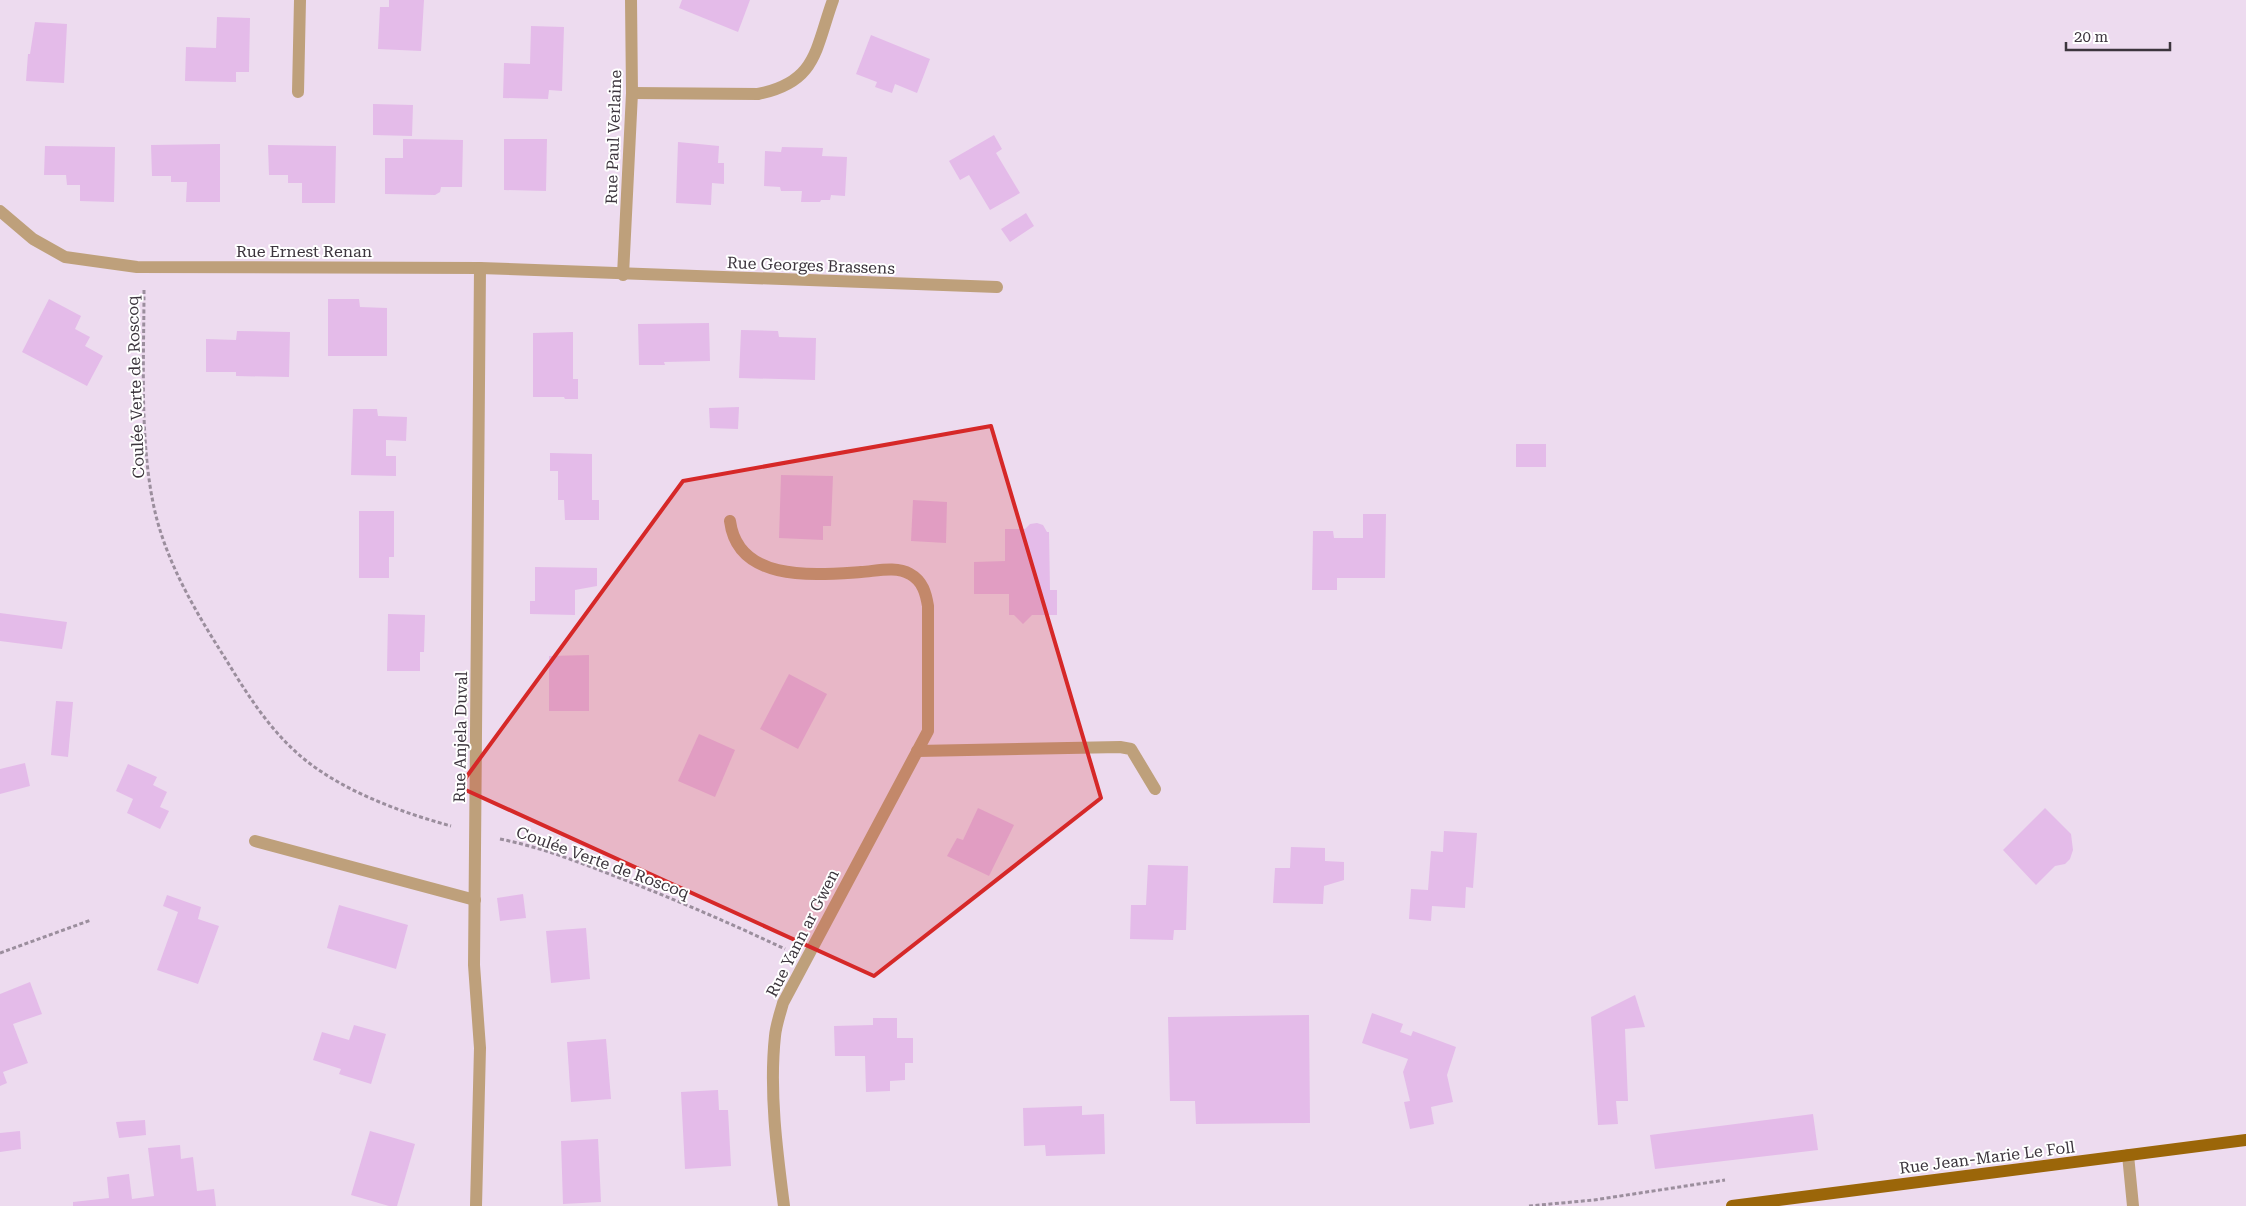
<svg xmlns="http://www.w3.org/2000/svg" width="2246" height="1206" font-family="'Roboto Serif',serif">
<rect width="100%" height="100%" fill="#eddbef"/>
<g fill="#e4bbe9">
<polygon points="389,0 424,0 421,51 378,49 380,7 389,7"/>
<polygon points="682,0 750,0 738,32 679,8"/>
<polygon points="217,17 250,18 249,72 236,72 236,82 185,81 186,47 216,48"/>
<polygon points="35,22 67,24 64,83 26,81 28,54 30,54"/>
<polygon points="531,26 564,27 562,91 549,90 548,99 503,98 504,63 530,64"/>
<polygon points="871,35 930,59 917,93 895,84 892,93 875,87 877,82 856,74"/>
<polygon points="373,104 413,105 412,136 373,135"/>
<polygon points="994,135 1002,149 996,153 1020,193 990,210 969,175 960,180 949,161"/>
<polygon points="403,139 463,140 462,187 441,187 440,192 435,195 385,194 385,158 403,158"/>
<polygon points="504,139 547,139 546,191 504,190"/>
<polygon points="678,142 719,146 718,163 724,163 724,184 712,183 711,205 676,203"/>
<polygon points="220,144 220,202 186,202 187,182 171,182 171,176 152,176 151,145"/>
<polygon points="268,145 336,146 335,203 302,203 302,183 288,183 288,175 269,175"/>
<polygon points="45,146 115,147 114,202 80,201 80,185 67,185 66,175 44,175"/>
<polygon points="782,147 823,148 822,156 847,157 845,196 831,195 830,200 821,200 820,202 801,202 802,191 781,191 780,187 764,186 765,151 781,152"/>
<polygon points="1026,213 1034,226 1010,242 1001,229"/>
<polygon points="49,299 81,316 75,329 90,337 85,346 103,356 87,386 22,352"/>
<polygon points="328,299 359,299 360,307 387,308 387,356 328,356"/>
<polygon points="709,323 710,361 664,362 665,365 639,365 638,324"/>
<polygon points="741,330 778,331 779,337 816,338 815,380 739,378"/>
<polygon points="237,331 290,332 289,377 236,376 236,372 206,372 206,339 236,340"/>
<polygon points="573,332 573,379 578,379 578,399 565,399 564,397 533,397 533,333"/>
<polygon points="739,407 738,429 710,428 709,408"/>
<polygon points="353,409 377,409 378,416 407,417 406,441 386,440 386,456 396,456 396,476 351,475"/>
<rect x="1516" y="444" width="30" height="23"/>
<polygon points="550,453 592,454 592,500 599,500 599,520 565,520 564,500 558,500 558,471 550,471"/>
<polygon points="781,475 833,476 831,526 823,526 823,540 779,538"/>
<polygon points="913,500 947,502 946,543 911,541"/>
<polygon points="359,511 394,511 394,557 389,557 389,578 359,578"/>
<polygon points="1363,514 1386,514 1385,578 1337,578 1337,590 1312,590 1313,531 1333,531 1334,538 1363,538"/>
<polygon points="1037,523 1043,525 1047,532 1049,532 1050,590 1057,590 1057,615 1032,615 1023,624 1014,615 1009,615 1009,594 974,594 974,562 1005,561 1005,529 1025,529 1030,524"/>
<polygon points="535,567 597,568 597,586 575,590 575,615 530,614 530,601 535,601"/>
<polygon points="0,613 67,622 62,649 0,641"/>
<polygon points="388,614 425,615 424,652 420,652 420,671 387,671"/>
<polygon points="589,655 589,711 549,711 549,656"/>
<polygon points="789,674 827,694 798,749 760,729"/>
<polygon points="56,701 73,702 68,757 51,755"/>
<polygon points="699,734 735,750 715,797 678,781"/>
<polygon points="25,763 30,786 0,794 0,769"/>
<polygon points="128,764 157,777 153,785 167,792 160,807 169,811 160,829 127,813 133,799 116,791"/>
<polygon points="978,808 1014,825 989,876 947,856 957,838 963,840"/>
<polygon points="2045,808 2071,834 2073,850 2070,859 2065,864 2055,866 2036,885 2003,850"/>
<polygon points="1444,831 1477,833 1473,888 1466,887 1465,908 1432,906 1431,921 1409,919 1411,889 1428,890 1431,851 1443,852"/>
<polygon points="1291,847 1325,848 1325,861 1344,862 1344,880 1324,886 1323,904 1273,903 1275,868 1290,868"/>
<polygon points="1148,865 1188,866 1186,930 1174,930 1173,940 1130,939 1131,905 1146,905"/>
<polygon points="523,894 526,918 500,921 497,898"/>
<polygon points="167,895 201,907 198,919 219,926 198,984 157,970 178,912 163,906"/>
<polygon points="339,905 408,925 396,969 327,948"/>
<polygon points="586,928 590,979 551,983 546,931"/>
<polygon points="30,982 42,1014 13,1024 28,1063 3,1072 7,1083 0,1086 0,994"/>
<polygon points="1635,995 1645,1027 1625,1029 1628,1101 1616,1101 1618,1124 1598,1125 1591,1017"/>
<polygon points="1372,1013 1403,1024 1400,1032 1411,1036 1413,1031 1456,1047 1447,1075 1453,1102 1431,1107 1434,1124 1410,1129 1404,1102 1410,1101 1403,1072 1408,1059 1362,1043"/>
<polygon points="1309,1015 1310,1123 1196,1124 1195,1101 1170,1101 1168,1017"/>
<polygon points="873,1018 897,1018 897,1038 913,1038 913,1063 905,1063 905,1080 890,1081 890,1091 866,1092 865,1056 835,1056 834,1026 873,1025"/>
<polygon points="354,1025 386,1034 371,1084 339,1074 341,1069 313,1060 322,1032 349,1040"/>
<polygon points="606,1039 611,1099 571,1102 567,1042"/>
<polygon points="718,1090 719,1110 728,1110 731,1166 685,1169 681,1092"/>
<polygon points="1082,1106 1082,1115 1104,1114 1105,1154 1046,1156 1045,1145 1024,1146 1023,1108"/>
<polygon points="1813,1114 1818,1150 1655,1169 1650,1135"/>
<polygon points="145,1120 146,1135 119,1138 116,1122"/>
<polygon points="20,1131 21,1149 0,1152 0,1133"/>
<polygon points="370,1131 415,1144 397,1206 389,1206 351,1195"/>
<polygon points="598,1139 601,1202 563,1204 561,1141"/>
<polygon points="180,1145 181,1159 193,1157 197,1191 214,1189 216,1206 73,1206 73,1202 109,1198 107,1177 129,1174 132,1199 154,1196 148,1148"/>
</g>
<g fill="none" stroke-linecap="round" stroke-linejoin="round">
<g stroke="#9b8e9d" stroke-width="3" stroke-dasharray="4 2.5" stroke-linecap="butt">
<path d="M144 290C144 361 139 447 156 516 169 567 197 614 225 658 247 694 270 731 304 759 345 792 400 812 451 826"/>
<path d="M500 839C540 847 579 862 617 877 674 899 730 923 785 949"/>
<polyline points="0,953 91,920"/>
<polyline points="1529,1206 1594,1200 1725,1180"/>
</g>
<g stroke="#bea07b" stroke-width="12">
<polyline points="298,92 300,0"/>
<path d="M632 93 758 94C817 82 815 50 833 0"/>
<polyline points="0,211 33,239 65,257 137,267 480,268 997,287"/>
<polyline points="623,275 632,93 631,0"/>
<path d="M730 521C738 583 815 575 861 572 877 571 896 566 910 574 923 581 926 594 928 606V731L783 1003C780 1014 776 1025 775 1036 769 1091 777 1152 784 1206"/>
<polyline points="917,751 1120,747 1131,749 1155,789"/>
<polyline points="255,841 475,900"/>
<polyline points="2128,1155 2133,1206"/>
<polyline points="476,1206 480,1048 474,965 480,268"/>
</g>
<polyline stroke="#9b6609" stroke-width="12" points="1732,1206 2246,1140"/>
</g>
<path fill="#d62828" fill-opacity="0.2" stroke="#d62828" stroke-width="4" stroke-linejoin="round" d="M991 426 1101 798 874 976 459 787 683 481Z"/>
<g text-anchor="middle" stroke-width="4" stroke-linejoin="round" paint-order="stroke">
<g font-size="16" fill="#3c353d" stroke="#fff">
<text transform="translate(613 137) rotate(-88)" y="6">Rue Paul Verlaine</text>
<text x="304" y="257">Rue Ernest Renan</text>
<text transform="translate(811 265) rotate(2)" y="6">Rue Georges Brassens</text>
<text transform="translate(135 387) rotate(-92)" y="6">Coulée Verte de Roscoq</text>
<text transform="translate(460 737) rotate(-89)" y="6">Rue Anjela Duval</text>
<text transform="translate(603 862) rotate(20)" y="6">Coulée Verte de Roscoq</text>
<text transform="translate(802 933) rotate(-63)" y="6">Rue Yann ar Gwen</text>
<text transform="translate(1987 1157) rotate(-7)" y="6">Rue Jean-Marie Le Foll</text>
</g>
</g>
<path d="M2066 42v8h104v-8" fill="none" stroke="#3c353d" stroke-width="2.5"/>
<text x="2074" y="42" font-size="15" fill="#3c353d" stroke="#ffffff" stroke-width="4" paint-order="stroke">20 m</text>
</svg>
